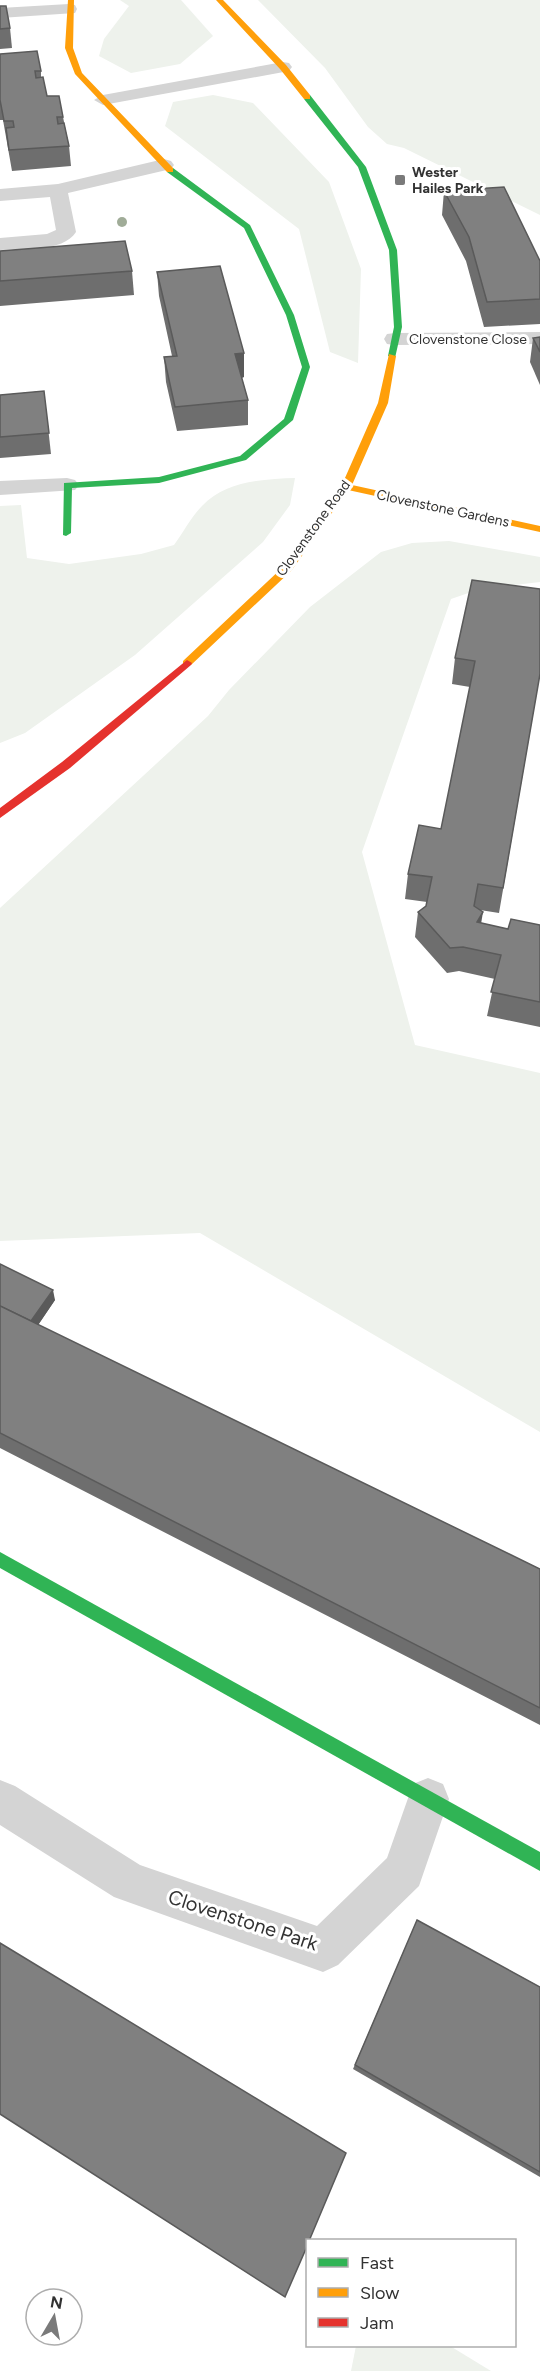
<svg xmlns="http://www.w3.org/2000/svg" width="540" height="2371" font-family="Figtree,sans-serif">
<rect width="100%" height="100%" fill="#fff"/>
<g fill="#eef2ec">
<polygon points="120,0 181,0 213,36 180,64 131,73 99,56 104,39 129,6"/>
<polygon points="258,0 540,0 540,215 404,148 387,144 368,127 325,68"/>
<polygon points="213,95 253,103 329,182 361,269 358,363 330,352 299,229 165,126 173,102"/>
<path d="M295 478 290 505 263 542 135 655 25 733 0 743V506L21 505 27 558 69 564 141 554 174 545C183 533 191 517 202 506 225 481 264 479 295 478Z"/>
<polygon points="449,541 540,557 540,582 480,589 451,599 362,852 415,1045 540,1073 540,1432 200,1233 0,1241 0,908 208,716 229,690 310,607 381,552 412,543"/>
<polygon points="356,2346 450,2346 491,2371 351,2371"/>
</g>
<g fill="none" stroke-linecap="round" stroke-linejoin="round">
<g fill="#d4d4d4" fill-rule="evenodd">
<polygon points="69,4 75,5 77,9 75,13 0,18 0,8"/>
<polygon points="283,62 289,63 292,67 289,71 103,105 94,100 103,95"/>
<path d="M164 159 171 161 174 165 171 169 68 193 76 232C62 253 22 248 0 250V238L47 234 56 230 50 197 0 201V189L58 184Z"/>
<polygon points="540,332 540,344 395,345 387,344 384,339 387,334 395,333"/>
<polygon points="67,478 75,480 79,485 75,490 0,495 0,481"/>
<polygon points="428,1778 443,1784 449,1799 419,1886 338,1965 323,1972 114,1897 0,1825 0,1780 15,1786 140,1865 317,1926 387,1858 413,1784"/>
</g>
<g fill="#30b455" fill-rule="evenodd">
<polygon points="304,95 310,95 366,167 397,250 402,327 395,358 388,356 394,327 389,250 358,167 304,99"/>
<polygon points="167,168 173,168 250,225 294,315 310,367 293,420 246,460 159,483 72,488 71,533 66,536 63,535 64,483 159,477 240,456 284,419 302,367 286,315 244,228 167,172"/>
<polygon points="0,1552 540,1852 540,1871 0,1568"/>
</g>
<g fill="#ff9f0a" fill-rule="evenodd">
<polygon points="68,0 74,0 73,48 82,73 173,168 173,172 167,172 75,74 65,48"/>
<polygon points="216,0 223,0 286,65 310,95 310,99 304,99 280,69"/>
<polygon points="389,354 396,356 388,403 352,485 540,526 540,532 348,490 292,570 191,665 183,665 183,661 284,566 341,487 378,403"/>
</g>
<polygon fill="#e5322d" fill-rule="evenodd" points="187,660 192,663 191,665 70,768 0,818 0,808 62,762"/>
</g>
<circle fill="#a0ac98" cx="122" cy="222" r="5"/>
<g fill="#6e6e6e">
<polygon points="0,6 10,28 12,48 0,49"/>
<polygon points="0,54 41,71 41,77 47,96 63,117 69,146 71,166 12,171 3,120 0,120"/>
<polygon points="444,191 540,261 540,324 484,327 466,261 442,215"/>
<polygon points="0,251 132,271 134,295 0,306"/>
<polygon points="157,272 244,353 244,377 242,378 248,400 248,425 177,431 166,382 164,357 172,356 159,296"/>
<polygon points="540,337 540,385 530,362 533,338"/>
<polygon points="44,391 51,454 0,458 0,395"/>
<polygon points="472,580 540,674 499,913 480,910 481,923 508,929 540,925 540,1027 487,1016 495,979 459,971 447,973 415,937 418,912 426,906 427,902 405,899 408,874 441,829 470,687 452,684 455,658"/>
<polygon points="0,1264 55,1300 38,1325 540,1569 540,1725 0,1448"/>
<polygon points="417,1920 540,1987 540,2177 353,2069"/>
</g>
<g fill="#5a5a5a">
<polygon points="244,353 244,377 236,378 235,354"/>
<polygon points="483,912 479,936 477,922"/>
<polygon points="53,1290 55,1300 30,1337 27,1327"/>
</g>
<g fill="#808080" stroke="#5a5a5a" stroke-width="1.5">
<polygon points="0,6 6,6 10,28 0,29"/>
<polygon points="37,51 41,71 35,71 36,78 43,77 47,96 59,96 63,117 57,117 58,124 64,123 69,146 9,150 6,128 14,127 13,121 4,121 0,100 0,54"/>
<polygon points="504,187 540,261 540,299 487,302 469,237 444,191"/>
<polygon points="125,241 132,271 0,281 0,251"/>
<polygon points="220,266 244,353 235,354 248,400 175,407 164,357 177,356 157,272"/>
<polygon points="540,337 540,352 533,338"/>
<polygon points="44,391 49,433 0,437 0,395"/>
<polygon points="472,580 540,589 540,674 503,888 478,884 474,906 483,912 477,922 508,929 511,919 540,925 540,1002 491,992 501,955 463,947 450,948 418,912 426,906 432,877 408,874 419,825 441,829 475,661 455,658"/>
<polygon points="0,1264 53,1290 31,1321 0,1306"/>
<polygon points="0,1306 540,1569 540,1708 0,1433"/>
<polygon points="417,1920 540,1987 540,2172 355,2065"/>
<polygon points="0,1943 346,2153 309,2241 308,2241 308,2244 285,2297 0,2114"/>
</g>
<rect fill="#7a7a7a" stroke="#fff" stroke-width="2" x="394" y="174" width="12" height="12" rx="3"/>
<g text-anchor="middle" stroke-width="6" stroke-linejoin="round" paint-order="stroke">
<g font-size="14" font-weight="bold" fill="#323232" stroke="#fff" text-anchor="start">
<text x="412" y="177">Wester<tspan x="412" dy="16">Hailes Park</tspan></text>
</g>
<g font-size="14" fill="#323232" stroke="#fff">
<text x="468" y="344">Clovenstone Close</text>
<text transform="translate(443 508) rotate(12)" y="5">Clovenstone Gardens</text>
<text transform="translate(313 528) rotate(-54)" y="5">Clovenstone Road</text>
</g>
<g font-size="20" fill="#323232" stroke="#fff">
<text transform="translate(243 1920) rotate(18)" y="7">Clovenstone Park</text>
</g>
</g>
<rect x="306" y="2239" width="210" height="108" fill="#ffffff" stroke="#adadad" stroke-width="1.5"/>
<rect x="318" y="2258" width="30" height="9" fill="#30b455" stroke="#adadad" stroke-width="1.5"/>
<text x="360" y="2269" font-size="18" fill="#323232">Fast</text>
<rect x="318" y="2288" width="30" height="9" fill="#ff9f0a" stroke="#adadad" stroke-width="1.5"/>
<text x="360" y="2299" font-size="18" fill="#323232">Slow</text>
<rect x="318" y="2318" width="30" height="9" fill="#e5322d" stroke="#adadad" stroke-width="1.5"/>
<text x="360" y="2329" font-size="18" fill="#323232">Jam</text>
<g transform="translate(54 2317) rotate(10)"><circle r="28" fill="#ffffff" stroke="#adadad" stroke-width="1.5"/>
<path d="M0-4.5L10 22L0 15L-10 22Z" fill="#7a7a7a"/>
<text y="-9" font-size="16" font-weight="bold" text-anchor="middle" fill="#323232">N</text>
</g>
</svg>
